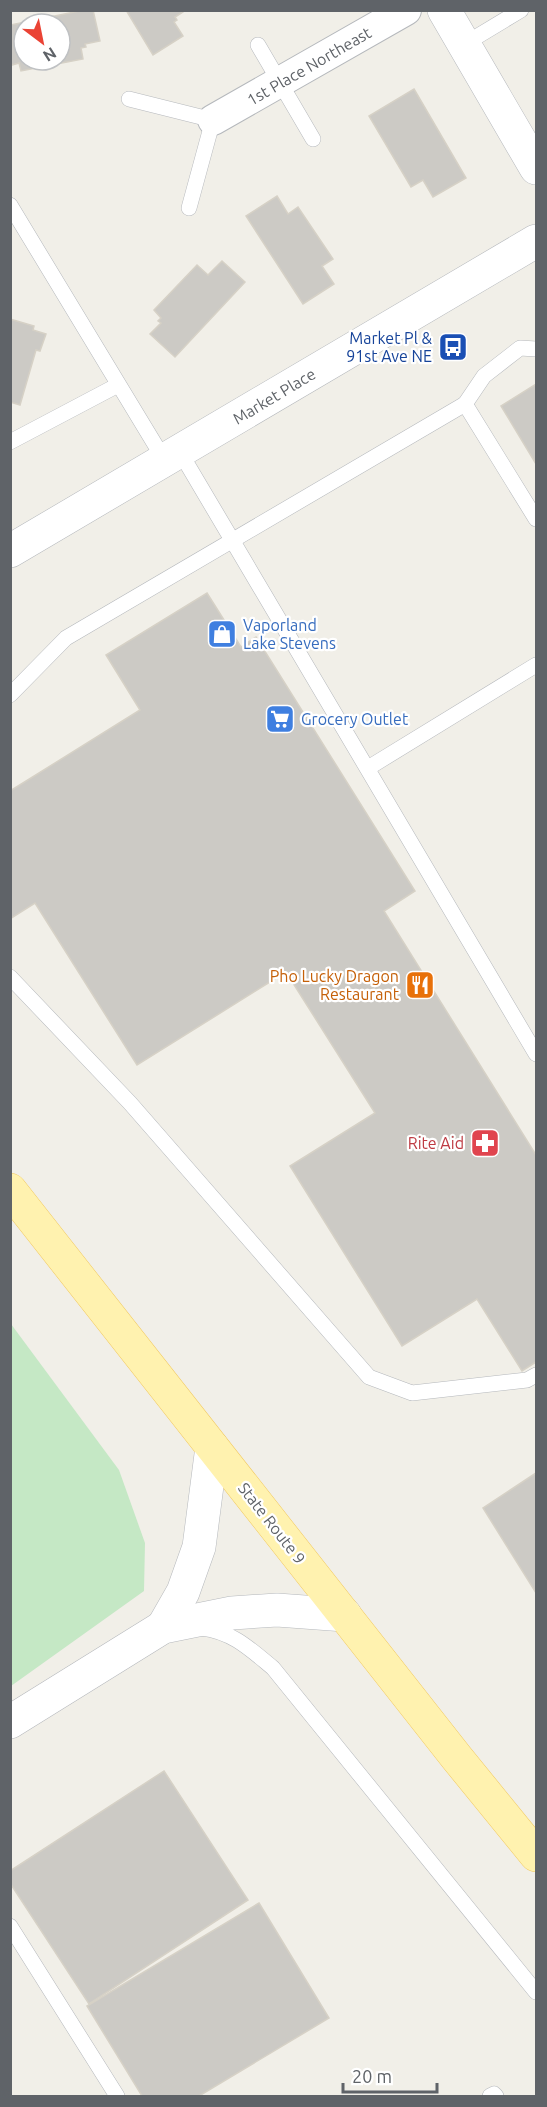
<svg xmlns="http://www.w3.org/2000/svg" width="547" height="2107" font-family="Ubuntu,sans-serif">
<rect width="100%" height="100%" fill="#f1efe8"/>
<polygon fill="#c5e8c5" points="11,1324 119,1470 145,1543 144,1591 11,1686"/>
<g fill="#cccac5" stroke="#d6d1c6" stroke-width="1.5" fill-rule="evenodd">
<path d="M84 10H93L100 41 85 44 86 47 81 48 83 59 21 71 19 63 12 65 10 60V25ZM24 24H60V60H24Z"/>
<polygon points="126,10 182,10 183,12 175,17 177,20 174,22 183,36 153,55"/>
<polygon points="414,89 466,178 433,197 423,180 411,187 369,116"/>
<polygon points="277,196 288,214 298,207 333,259 322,266 334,284 303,304 246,216"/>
<polygon points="222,261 245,282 175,357 150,334 161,323 158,321 161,318 154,310 197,265 208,275"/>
<polygon points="10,319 34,326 33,330 46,334 40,351 36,350 20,405 10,402"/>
<polygon points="536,384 536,464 501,406"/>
<polygon points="207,593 241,647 256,637 415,891 384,911 536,1155 536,1362 522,1371 477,1299 402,1346 290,1166 375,1113 286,972 137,1065 35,903 10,919 10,791 140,710 106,655"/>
<polygon points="536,1473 536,1593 483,1508"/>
<polygon points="164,1771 248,1900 89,2004 10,1883 10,1871"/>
<polygon points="259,1903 329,2018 199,2096 142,2096 87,2006"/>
</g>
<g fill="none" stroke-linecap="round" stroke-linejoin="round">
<g stroke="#b5b8bc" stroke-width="16">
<g id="service">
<polyline points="258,45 313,139"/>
<polyline points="463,45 521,10"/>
<polyline points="129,99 213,120 189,208"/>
<polyline points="10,205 165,461"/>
<polyline points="465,404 484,376 520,348 536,349"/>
<polyline points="10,442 118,385"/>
<polyline points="180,452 536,1054"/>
<polyline points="10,695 66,638 465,404 536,519"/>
<polyline points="368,768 536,665"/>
<polyline points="10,977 130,1103 369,1377 412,1393 527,1380 536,1375"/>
<path d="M202 1628C233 1632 250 1649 273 1668L536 1992"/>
<polyline points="10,1926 117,2096"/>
<polyline points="490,2096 494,2094 496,2096"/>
</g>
</g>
<g stroke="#b5b8bc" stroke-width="32">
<polyline id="minor" points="213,120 406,10"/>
</g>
<g stroke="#b5b8bc" stroke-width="34">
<g id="tertiary">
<polyline points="444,10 536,168"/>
<polyline points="10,551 536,241"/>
<polyline points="163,1627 183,1592 199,1547 212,1447"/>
<polyline points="10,1722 163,1627 232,1613 277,1610 345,1615"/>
</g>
</g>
<g stroke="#f2c960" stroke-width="34">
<polyline id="primary" points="10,1190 457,1758 536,1855"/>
</g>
<use href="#service" stroke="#fff" stroke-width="15"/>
<use href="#minor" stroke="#fff" stroke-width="30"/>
<use href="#tertiary" stroke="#fff" stroke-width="33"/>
<use href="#primary" stroke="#fff2af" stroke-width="33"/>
</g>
<defs>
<g id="bus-square" transform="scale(1.5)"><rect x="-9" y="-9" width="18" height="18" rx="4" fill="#1a4fb4" stroke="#fff"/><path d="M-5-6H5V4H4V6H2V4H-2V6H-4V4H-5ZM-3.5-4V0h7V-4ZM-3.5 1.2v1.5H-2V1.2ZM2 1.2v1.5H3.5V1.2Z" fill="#fff"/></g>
<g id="shop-square" transform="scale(1.5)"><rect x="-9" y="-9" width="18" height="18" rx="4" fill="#3f7fe0" stroke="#fff"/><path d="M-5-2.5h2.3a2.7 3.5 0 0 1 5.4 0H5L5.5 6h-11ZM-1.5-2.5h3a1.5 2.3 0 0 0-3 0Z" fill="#fff"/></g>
<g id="supermarket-square" transform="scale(1.5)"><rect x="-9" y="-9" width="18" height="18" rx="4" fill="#3f7fe0" stroke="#fff"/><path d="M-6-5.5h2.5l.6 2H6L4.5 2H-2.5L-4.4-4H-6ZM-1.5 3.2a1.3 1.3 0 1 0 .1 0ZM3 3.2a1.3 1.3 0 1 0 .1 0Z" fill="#fff"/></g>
<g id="restaurant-square" transform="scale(1.5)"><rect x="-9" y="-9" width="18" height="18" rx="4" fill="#e8710a" stroke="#fff"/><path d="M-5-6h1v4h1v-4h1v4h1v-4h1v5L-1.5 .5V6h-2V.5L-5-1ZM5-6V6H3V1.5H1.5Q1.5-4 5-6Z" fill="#fff"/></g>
<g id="pharmacy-square" transform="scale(1.5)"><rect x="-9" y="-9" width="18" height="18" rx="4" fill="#e0444e" stroke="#fff"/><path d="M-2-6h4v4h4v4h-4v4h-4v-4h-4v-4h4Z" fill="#fff"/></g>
</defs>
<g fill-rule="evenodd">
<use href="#bus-square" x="453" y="347"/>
<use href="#shop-square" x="222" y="634"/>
<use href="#supermarket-square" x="280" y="719"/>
<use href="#restaurant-square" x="420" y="985"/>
<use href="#pharmacy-square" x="485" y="1143"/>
</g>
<g text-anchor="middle" stroke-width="4.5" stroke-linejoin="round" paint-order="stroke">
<g font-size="16" fill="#5f6368" stroke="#fff">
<text transform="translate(309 66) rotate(-30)" y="6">1st Place Northeast</text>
<text transform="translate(274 396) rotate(-31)" y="6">Market Place</text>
<text transform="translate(272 1523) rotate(52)" y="6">State Route 9</text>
</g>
<g font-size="16" fill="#164399" stroke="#fff" text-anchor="end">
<text x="432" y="344">Market Pl &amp;<tspan x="432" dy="18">91st Ave NE</tspan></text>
</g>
<g font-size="16" fill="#366cbe" stroke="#fff" text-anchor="start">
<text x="243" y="631">Vaporland<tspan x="243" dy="18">Lake Stevens</tspan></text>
<text x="301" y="725">Grocery Outlet</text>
</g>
<g font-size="16" fill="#c56008" stroke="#fff" text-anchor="end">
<text x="399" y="982">Pho Lucky Dragon<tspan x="399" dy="18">Restaurant</tspan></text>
</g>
<g font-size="16" fill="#be3a42" stroke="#fff" text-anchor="end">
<text x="464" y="1149">Rite Aid</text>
</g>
</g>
<rect width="547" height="2107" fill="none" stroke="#5f6368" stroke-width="24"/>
<g transform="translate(42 42) rotate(148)"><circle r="28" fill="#ffffff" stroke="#bfc1c3" stroke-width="1.5"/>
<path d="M0-4.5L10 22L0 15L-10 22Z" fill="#ea4335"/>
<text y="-9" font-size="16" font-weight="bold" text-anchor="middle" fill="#5f6368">N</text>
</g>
<path d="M343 2083v9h94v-9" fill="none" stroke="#5f6368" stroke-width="3"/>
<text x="352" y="2083" font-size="18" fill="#5f6368" stroke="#ffffff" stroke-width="4.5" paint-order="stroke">20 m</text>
</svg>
